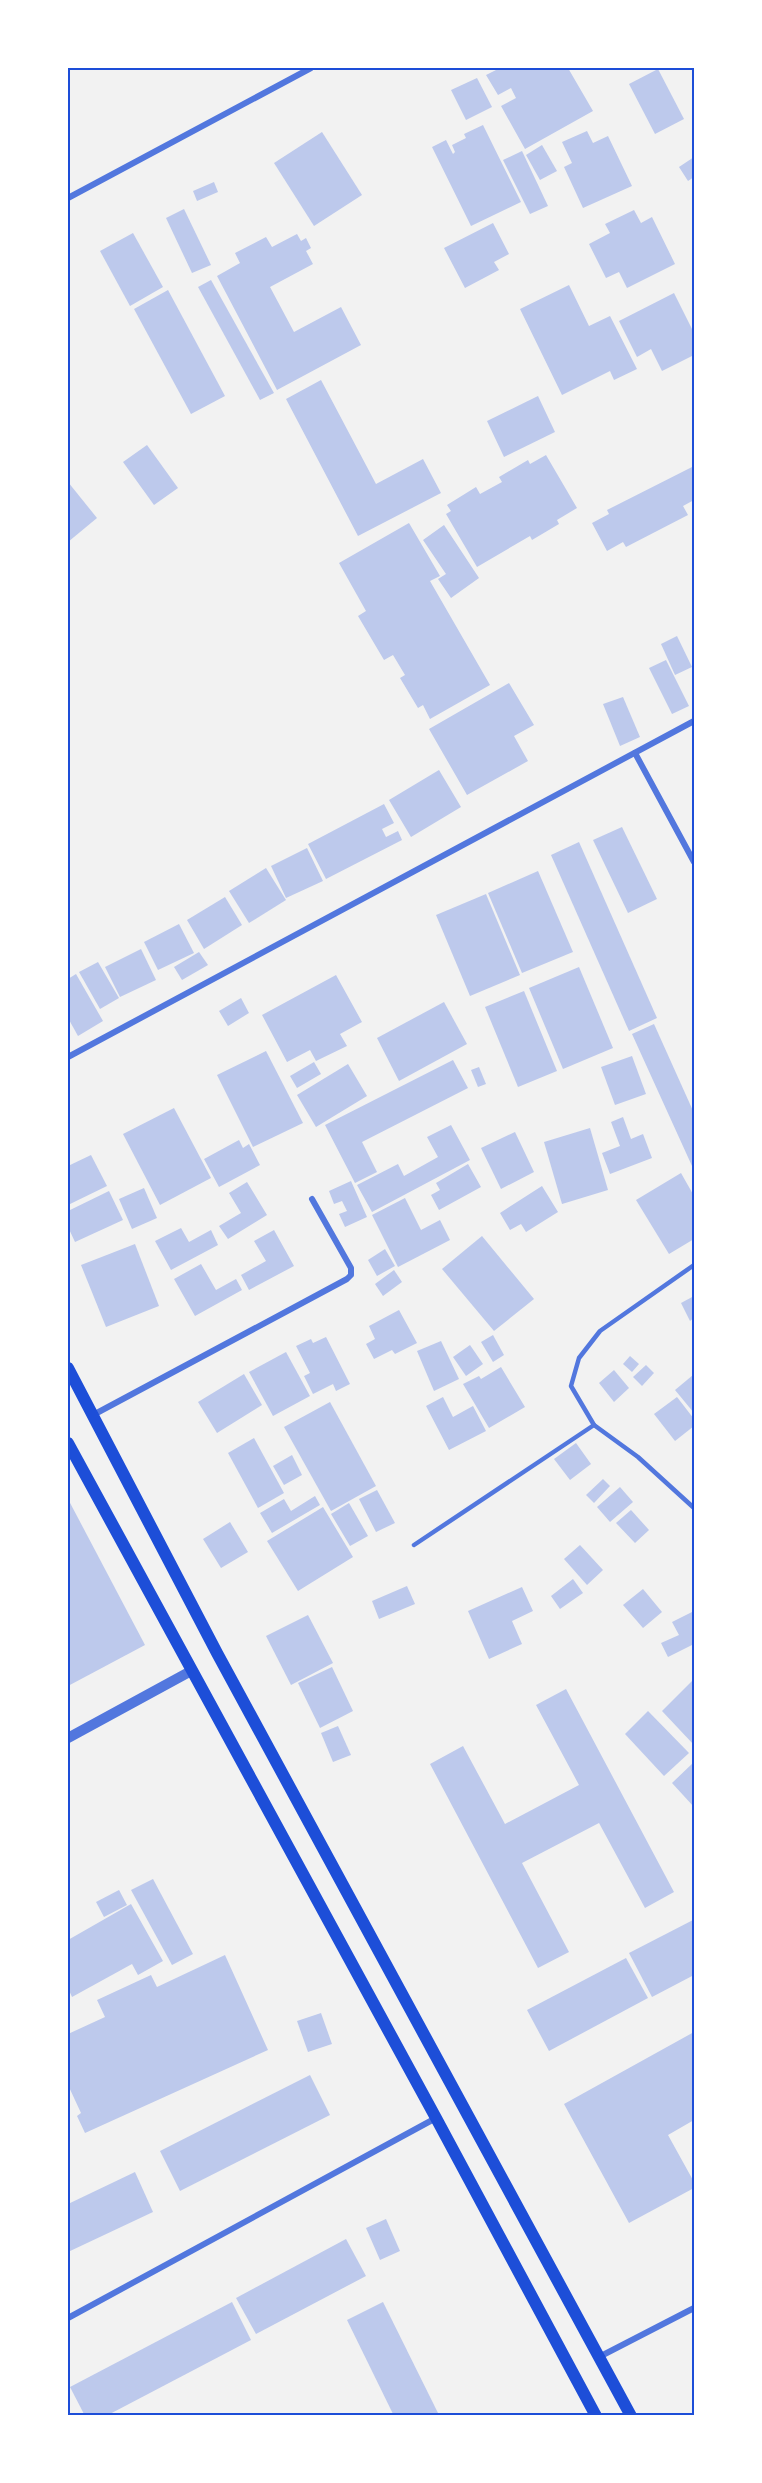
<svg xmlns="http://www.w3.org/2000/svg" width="762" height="2483" font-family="Figtree,sans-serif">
<rect width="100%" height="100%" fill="#f2f2f2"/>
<g fill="#bdc9ec">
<polygon points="500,68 568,68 593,111 525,149 501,106 516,98 511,88 498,95 486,75"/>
<polygon points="658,69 684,119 655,134 629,84"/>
<polygon points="477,78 492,107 466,120 451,90"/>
<polygon points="483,125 521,202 471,226 432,147 446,140 453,154 455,152 452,145 466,138 464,134"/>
<polygon points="587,131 593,143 608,136 632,186 583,208 564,167 572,163 562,142"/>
<polygon points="322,132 362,195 314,226 274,163"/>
<polygon points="542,145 557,171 540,180 526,155"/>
<polygon points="522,151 548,206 530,214 503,160"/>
<polygon points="694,157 694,177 688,181 679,167"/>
<polygon points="214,182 218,192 197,201 193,191"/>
<polygon points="184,209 211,265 192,273 166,218"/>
<polygon points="634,210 641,223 652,217 675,264 627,288 619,272 606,278 589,244 610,233 605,224"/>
<polygon points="493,223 509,254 494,262 499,270 465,288 444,248"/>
<polygon points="133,233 163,287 130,306 100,251"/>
<polygon points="297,234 301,241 306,238 311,248 306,251 313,264 270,287 294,332 341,307 361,345 277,390 217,276 240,263 235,253 266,237 272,247"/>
<polygon points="211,280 274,393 260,400 198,287"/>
<polygon points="569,285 589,326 610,316 637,369 614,380 610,371 562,395 520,309"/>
<polygon points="168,290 225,396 191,414 134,309"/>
<polygon points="674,293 694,333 694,355 662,371 651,349 637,357 619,321"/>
<polygon points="321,380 376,484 423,459 441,493 358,536 286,399"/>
<polygon points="538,396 555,432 504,457 487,421"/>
<polygon points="147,445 178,488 154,505 123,462"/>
<polygon points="546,455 577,508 557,520 559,524 532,540 530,536 477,567 446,514 451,511 447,505 476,487 480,494 502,482 499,477 528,460 530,464"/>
<polygon points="694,466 694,500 683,506 688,515 626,547 623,542 607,551 592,523 609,514 607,510"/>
<polygon points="68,482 97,518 68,542"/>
<polygon points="409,523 440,576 430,581 490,685 430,719 423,705 418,708 400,678 405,675 393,655 384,660 358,616 366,611 339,563"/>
<polygon points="444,525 479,578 451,598 438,579 446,574 423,540"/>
<polygon points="677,636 692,667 675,675 661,644"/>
<polygon points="666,660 689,706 672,714 649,668"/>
<polygon points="509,683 534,725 514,736 528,761 467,795 429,729"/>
<polygon points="623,697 640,737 620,746 603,704"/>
<polygon points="439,770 461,807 411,837 389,800"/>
<polygon points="384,804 394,823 382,829 386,837 398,831 402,840 326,879 308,844"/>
<polygon points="622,827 657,899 628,913 593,840"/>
<polygon points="579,842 657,1018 629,1031 551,855"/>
<polygon points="307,848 323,881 286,898 271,866"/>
<polygon points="266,868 286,900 249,923 229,891"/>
<polygon points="538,871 573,952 522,973 488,893"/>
<polygon points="486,894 520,975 470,996 436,915"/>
<polygon points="225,897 242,925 204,949 187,920"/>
<polygon points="179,924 194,953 158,970 144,942"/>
<polygon points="141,949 156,980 120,997 105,967"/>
<polygon points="199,952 208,965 182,980 174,967"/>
<polygon points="98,962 119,998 100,1009 79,972"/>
<polygon points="579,967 613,1048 563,1069 529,988"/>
<polygon points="76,974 103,1021 78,1036 68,1018 68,979"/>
<polygon points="336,975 362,1022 340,1034 347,1046 316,1061 310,1050 287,1062 262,1015"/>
<polygon points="524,991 557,1071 518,1087 485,1007"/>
<polygon points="241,998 249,1013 228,1026 219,1011"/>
<polygon points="444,1002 467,1044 399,1081 377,1038"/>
<polygon points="654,1024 694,1113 694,1165 692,1166 632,1034"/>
<polygon points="266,1051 303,1123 253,1147 217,1075"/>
<polygon points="632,1056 646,1094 615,1105 601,1067"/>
<polygon points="453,1060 468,1088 362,1142 377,1172 355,1183 325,1125"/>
<polygon points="314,1062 321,1074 297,1088 290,1076"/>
<polygon points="348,1064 367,1096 316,1127 297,1095"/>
<polygon points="479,1067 486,1084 478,1087 471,1070"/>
<polygon points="174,1108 211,1178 160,1205 123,1134"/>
<polygon points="623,1117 631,1139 643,1134 652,1158 610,1174 602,1153 620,1146 611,1122"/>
<polygon points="451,1125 470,1160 372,1212 357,1185 398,1164 404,1176 438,1157 427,1137"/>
<polygon points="590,1128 608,1190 562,1204 544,1142"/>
<polygon points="515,1132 534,1172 501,1189 481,1148"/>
<polygon points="239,1140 243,1148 249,1144 260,1165 219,1187 204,1159"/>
<polygon points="91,1155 107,1186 68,1205 68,1166"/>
<polygon points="468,1164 481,1187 439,1210 431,1195 440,1190 436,1183"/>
<polygon points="681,1173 694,1196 694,1239 669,1254 636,1200"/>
<polygon points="351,1181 367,1217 345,1227 339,1214 347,1211 342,1201 334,1204 329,1191"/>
<polygon points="247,1182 267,1215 228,1239 219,1226 241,1213 229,1193"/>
<polygon points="542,1186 558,1212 526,1232 521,1224 510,1230 500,1213"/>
<polygon points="144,1188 157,1218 132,1229 119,1199"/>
<polygon points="109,1191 123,1220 75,1242 68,1227 68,1211"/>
<polygon points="405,1198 421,1230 440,1220 450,1240 398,1267 372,1215"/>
<polygon points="181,1228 189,1242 211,1230 218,1245 171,1270 155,1241"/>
<polygon points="274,1230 294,1266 249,1290 241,1275 266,1261 254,1241"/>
<polygon points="482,1236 534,1299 494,1331 442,1269"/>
<polygon points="135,1244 159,1306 106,1327 81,1265"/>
<polygon points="385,1249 395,1266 377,1276 368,1260"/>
<polygon points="201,1264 216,1290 236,1279 242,1290 195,1316 174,1279"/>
<polygon points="394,1270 402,1282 383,1296 375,1284"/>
<polygon points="694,1296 694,1318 690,1321 681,1303"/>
<polygon points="399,1310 417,1343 395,1354 392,1350 374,1359 366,1344 375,1339 369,1326"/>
<polygon points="493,1335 504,1355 493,1362 481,1342"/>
<polygon points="326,1337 350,1384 336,1391 333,1384 313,1394 304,1376 310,1373 296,1346 311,1339 313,1343"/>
<polygon points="441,1341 459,1379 434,1391 417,1351"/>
<polygon points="470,1345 483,1364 466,1376 453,1357"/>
<polygon points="286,1352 310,1396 273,1416 249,1372"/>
<polygon points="630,1356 639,1364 632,1372 623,1364"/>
<polygon points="646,1365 654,1373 642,1386 633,1377"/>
<polygon points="501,1367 525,1407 489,1428 463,1384 479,1376 481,1379"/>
<polygon points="614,1370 629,1388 614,1402 599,1383"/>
<polygon points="244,1374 262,1405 217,1433 198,1402"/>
<polygon points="693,1375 694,1376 694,1413 675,1390"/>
<polygon points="443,1397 453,1417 473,1406 486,1431 449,1450 426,1406"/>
<polygon points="677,1397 694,1419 694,1426 675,1441 654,1414"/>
<polygon points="330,1402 376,1486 331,1511 284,1427"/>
<polygon points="254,1438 284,1493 258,1508 228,1453"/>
<polygon points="576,1443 591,1464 570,1480 554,1459"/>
<polygon points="292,1455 302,1475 284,1485 273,1466"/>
<polygon points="603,1479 610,1486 594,1503 586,1495"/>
<polygon points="620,1487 633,1502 610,1522 597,1507"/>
<polygon points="377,1490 395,1523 376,1532 359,1499"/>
<polygon points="315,1496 320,1505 272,1533 260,1513 284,1499 291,1511"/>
<polygon points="68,1499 145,1645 68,1686"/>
<polygon points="349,1503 368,1536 350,1546 331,1514"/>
<polygon points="323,1507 353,1557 298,1591 267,1541"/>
<polygon points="631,1510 649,1530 635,1543 616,1523"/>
<polygon points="230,1522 248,1552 221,1568 203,1539"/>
<polygon points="580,1545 603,1570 587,1585 564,1559"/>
<polygon points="573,1579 583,1593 560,1609 551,1596"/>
<polygon points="407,1586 415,1604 379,1619 372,1601"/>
<polygon points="522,1587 533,1611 512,1621 522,1644 489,1659 468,1611"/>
<polygon points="643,1589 662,1612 643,1628 623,1605"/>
<polygon points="694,1611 694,1644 668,1657 661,1643 679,1635 672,1622"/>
<polygon points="308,1615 333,1663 291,1685 266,1636"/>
<polygon points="332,1667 353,1711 320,1728 298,1683"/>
<polygon points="694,1679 694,1745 662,1711"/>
<polygon points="566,1689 674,1892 645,1908 599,1823 522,1863 569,1952 538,1968 430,1764 463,1746 505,1824 579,1785 536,1705"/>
<polygon points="648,1711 689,1753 664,1776 625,1734"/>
<polygon points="338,1726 351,1755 333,1762 321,1733"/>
<polygon points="694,1762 694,1807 672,1783"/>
<polygon points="153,1879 193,1954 172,1965 131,1890"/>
<polygon points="119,1890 127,1905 104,1917 96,1902"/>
<polygon points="131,1904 163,1961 138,1975 132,1964 72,1997 68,1988 68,1940"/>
<polygon points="693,1920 694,1975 652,1997 629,1953"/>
<polygon points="225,1955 268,2050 85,2133 77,2116 81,2113 68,2085 68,2034 105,2017 97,2000 151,1975 157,1987"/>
<polygon points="626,1958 648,1998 549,2051 527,2010"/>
<polygon points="321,2013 332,2044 308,2052 297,2021"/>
<polygon points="694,2032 694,2120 668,2135 694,2182 694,2188 629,2223 564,2104"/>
<polygon points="310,2075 330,2115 180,2191 160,2151"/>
<polygon points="135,2172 153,2212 68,2252 68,2204"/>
<polygon points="386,2219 400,2251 380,2260 366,2228"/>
<polygon points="346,2239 366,2276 256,2334 236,2298"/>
<polygon points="232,2302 251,2340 106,2416 85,2416 70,2387"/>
<polygon points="383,2302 438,2413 433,2416 394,2416 347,2320"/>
</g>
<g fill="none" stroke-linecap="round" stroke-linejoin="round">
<g stroke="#5277de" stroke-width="4.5">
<polyline points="594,1425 638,1457 694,1508"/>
<polyline points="414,1545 594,1425 571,1386 579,1358 600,1331 694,1265"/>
</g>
<g stroke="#5277de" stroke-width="6">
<polyline points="68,198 311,68"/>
<polyline points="635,753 694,862"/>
<polyline points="68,1057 694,721"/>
<polyline points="93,1415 347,1279 351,1275 351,1268 312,1199"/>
<polyline points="68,2318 436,2118"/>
<polyline points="599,2357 694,2308"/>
</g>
<polyline stroke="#5277de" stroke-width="10" points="68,1738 191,1671"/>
<g stroke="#1d4ed8" stroke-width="12">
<polyline points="68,1368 217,1653 631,2416"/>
<polyline points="68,1443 436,2118 596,2416"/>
</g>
</g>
<rect width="762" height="2483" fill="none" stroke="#ffffff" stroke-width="138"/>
<rect x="69" y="69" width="624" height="2345" fill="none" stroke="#1d4ed8" stroke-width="2"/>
</svg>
